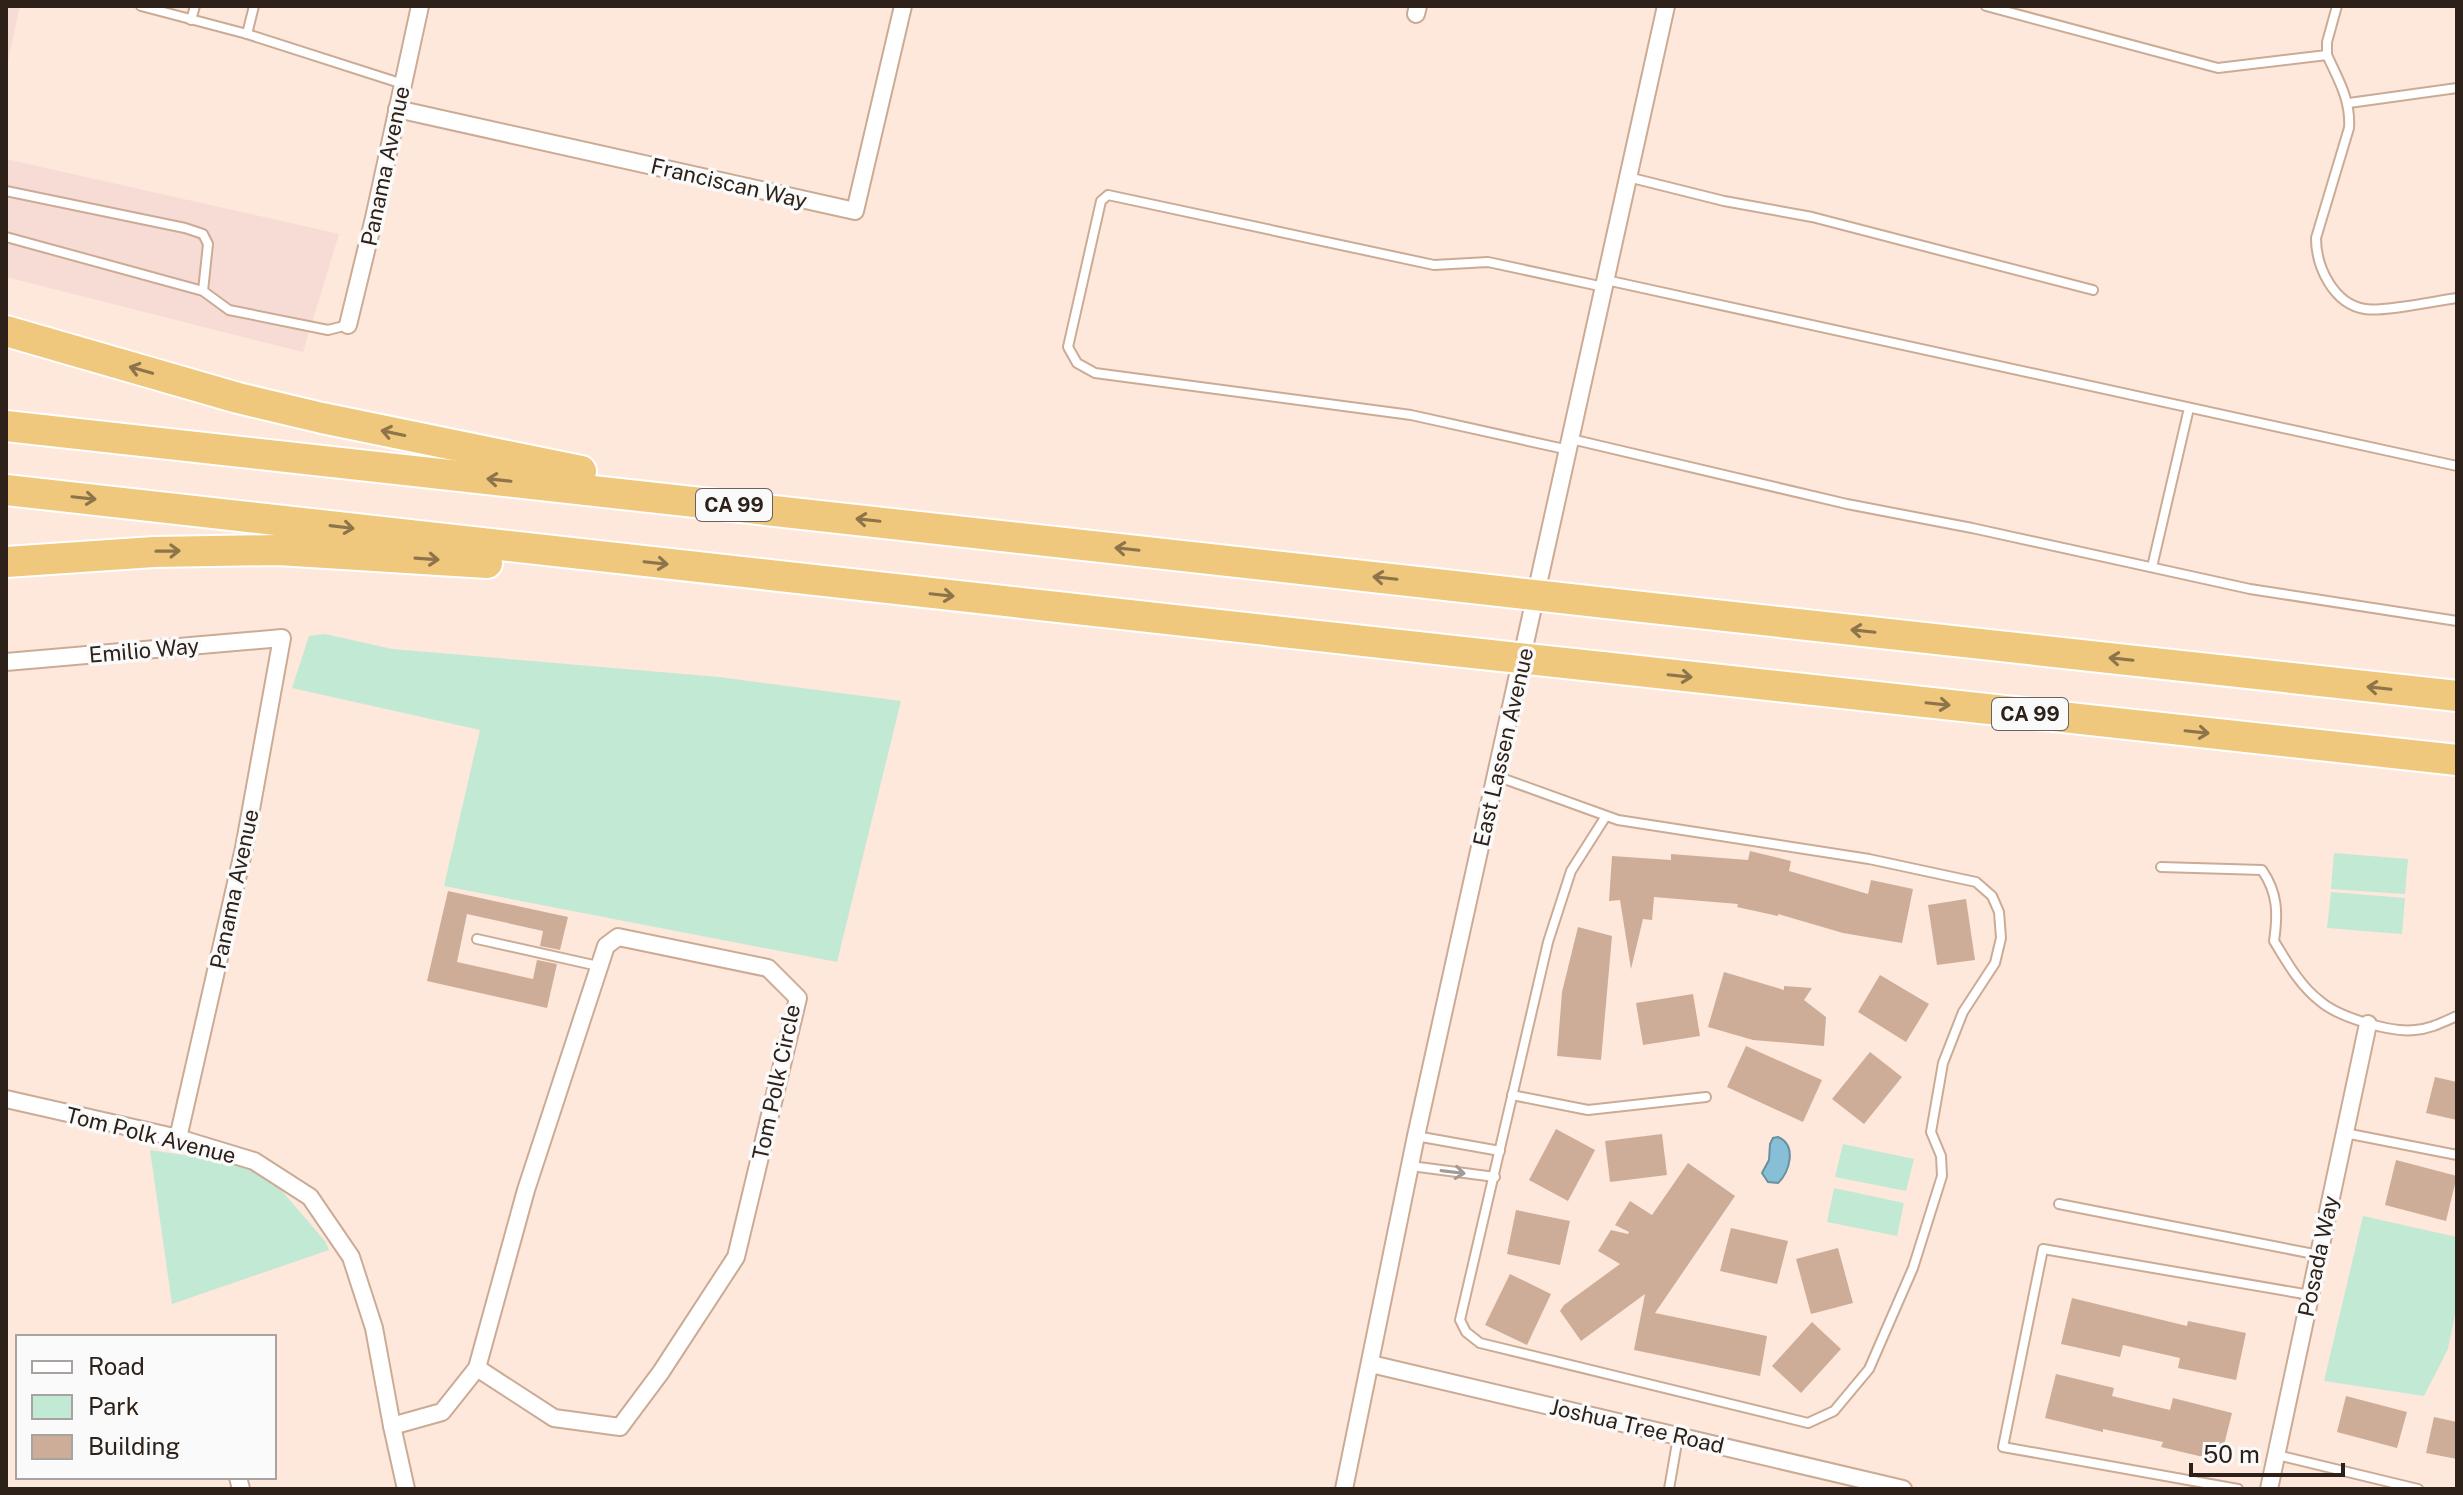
<svg xmlns="http://www.w3.org/2000/svg" width="2463" height="1495" font-family="'Public Sans',sans-serif">
<rect width="100%" height="100%" fill="#fde8db"/>
<g fill="#f6dcd5">
<polygon points="6,6 20,6 8,61 6,61"/>
<polygon points="6,159 339,234 303,352 6,277"/>
</g>
<g fill="#c2e9d4">
<polygon points="325,634 392,649 719,677 901,701 837,962 444,886 480,730 292,688 309,636"/>
<polygon points="2334,853 2408,859 2405,894 2331,889"/>
<polygon points="2331,892 2405,898 2402,934 2327,928"/>
<polygon points="1843,1144 1914,1159 1906,1191 1835,1177"/>
<polygon points="150,1150 243,1164 281,1190 325,1241 329,1250 172,1304"/>
<polygon points="1834,1188 1904,1203 1897,1236 1827,1222"/>
<polygon points="2363,1216 2457,1237 2457,1304 2448,1349 2424,1396 2324,1381"/>
</g>
<path fill="#86bfd6" stroke="#6b909d" stroke-width="2" d="M1778 1137C1797 1145 1790 1172 1778 1183L1768 1182 1762 1173 1769 1160 1770 1144 1773 1138Z"/>
<g fill="#cead98">
<polygon points="1750,851 1791,861 1789,871 1868,894 1871,880 1913,889 1902,943 1843,933 1778,914 1778,916 1737,907 1738,904 1654,897 1652,920 1643,919 1631,969 1620,900 1609,901 1612,856 1671,860 1671,854 1748,860"/>
<polygon points="448,891 568,917 560,950 540,946 543,931 467,914 457,962 533,979 537,960 557,964 547,1008 427,981"/>
<polygon points="1966,899 1975,960 1937,965 1928,905"/>
<polygon points="1578,927 1612,936 1601,1060 1557,1056 1562,992"/>
<polygon points="1724,972 1784,990 1784,986 1812,988 1804,1000 1826,1017 1824,1046 1753,1040 1708,1027"/>
<polygon points="1880,975 1929,1004 1906,1042 1858,1012"/>
<polygon points="1693,994 1700,1036 1643,1045 1636,1003"/>
<polygon points="1746,1046 1822,1080 1803,1122 1727,1087"/>
<polygon points="1870,1052 1902,1077 1864,1124 1832,1099"/>
<polygon points="2435,1077 2457,1082 2457,1120 2426,1113"/>
<polygon points="1556,1129 1595,1150 1568,1201 1529,1180"/>
<polygon points="1662,1134 1667,1175 1610,1182 1605,1141"/>
<polygon points="2396,1160 2457,1176 2446,1221 2385,1205"/>
<polygon points="1688,1163 1735,1196 1655,1313 1767,1336 1760,1376 1634,1350 1645,1294 1581,1341 1560,1311 1564,1305 1620,1264 1598,1251 1611,1230 1628,1234 1629,1232 1615,1225 1630,1201 1652,1215"/>
<polygon points="1516,1210 1570,1221 1560,1265 1507,1254"/>
<polygon points="1731,1228 1788,1241 1777,1284 1720,1271"/>
<polygon points="1838,1248 1853,1303 1811,1314 1796,1259"/>
<polygon points="1510,1274 1551,1294 1527,1345 1485,1325"/>
<polygon points="2072,1298 2187,1326 2188,1321 2246,1333 2236,1380 2178,1368 2180,1358 2123,1345 2120,1357 2061,1344"/>
<polygon points="1812,1322 1841,1349 1801,1393 1772,1366"/>
<polygon points="2056,1374 2114,1388 2112,1396 2170,1410 2173,1398 2232,1413 2220,1461 2161,1447 2163,1442 2103,1429 2103,1432 2045,1418"/>
<polygon points="2346,1396 2407,1412 2397,1448 2337,1432"/>
<polygon points="2434,1417 2457,1422 2457,1459 2426,1453"/>
</g>
<g fill="none" stroke-linecap="round" stroke-linejoin="round">
<g stroke="#cbab95" stroke-width="12">
<g id="service">
<polyline points="141,6 247,34 254,6"/>
<polyline points="1986,6 2218,68 2327,55 2327,42 2337,6"/>
<polyline points="191,20 195,6"/>
<polyline points="247,34 403,84"/>
<path d="M2327 55C2338 79 2351 100 2349 128L2316 238C2316 266 2333 304 2365 309 2384 312 2435 301 2457 298"/>
<polyline points="2349,103 2457,88"/>
<polyline points="1628,177 1724,201 1812,217 2093,290"/>
<polyline points="6,191 185,228 203,234 208,244 203,291 229,310 328,330 348,325"/>
<polyline points="6,237 203,291"/>
<polyline points="1606,280 2457,466"/>
<polyline points="1571,439 1847,504 1972,528 2250,589 2457,621"/>
<polyline points="1569,450 1411,415 1095,373 1077,363 1068,347 1101,201 1108,195 1434,265 1488,262 1604,287"/>
<polyline points="2152,567 2189,408"/>
<polyline points="1496,776 1618,820 1869,859 1976,882 1992,896 1999,912 2001,938 1995,963 1963,1012 1943,1063 1931,1132 1941,1156 1942,1176 1913,1268 1869,1369 1834,1411 1808,1423 1480,1343 1466,1332 1460,1320 1548,942 1571,871 1606,816"/>
<path d="M2161 867 2262 870C2278 893 2278 914 2274 941 2287 962 2300 986 2320 1001 2338 1017 2391 1033 2415 1030 2430 1029 2443 1022 2457 1016"/>
<polyline points="477,939 598,966"/>
<polyline points="1512,1095 1588,1110 1706,1097"/>
<polyline points="2345,1133 2457,1155"/>
<polyline points="1416,1136 1500,1151"/>
<polyline points="1411,1166 1495,1177"/>
<polyline points="2059,1204 2319,1255"/>
<polyline points="2277,1455 2418,1489"/>
<polyline points="1669,1489 1678,1437"/>
<polyline points="2238,1489 2003,1447 2043,1249 2310,1295"/>
</g>
</g>
<g stroke="#cbab95" stroke-width="20">
<g id="minor">
<polyline points="1416,14 1418,6"/>
<polyline points="397,109 855,211 903,6"/>
<polyline points="348,325 374,218 420,6"/>
<polyline points="6,662 282,638 244,848 178,1138"/>
<polyline points="6,1099 178,1138 254,1161 310,1197 351,1257 374,1328 392,1426 406,1489"/>
<polyline points="1371,1364 1903,1489"/>
<polyline points="392,1426 442,1412 477,1368 526,1190 606,946 618,937 768,968 798,998 736,1257 661,1372 620,1427 554,1418 477,1368"/>
<polyline points="238,1477 241,1489"/>
<polyline points="1344,1489 1416,1136 1666,6"/>
<polyline points="2269,1489 2368,1024"/>
</g>
</g>
<g stroke="#fff" stroke-width="34">
<g id="motorway">
<polyline points="6,331 238,398 322,418 581,471"/>
<polyline points="6,426 1463,587"/>
<polyline points="6,490 1454,651"/>
<polyline points="6,562 154,552 278,550 487,563"/>
<polyline points="1606,603 2457,696"/>
<polyline points="1602,667 2457,760"/>
</g>
</g>
<use href="#service" stroke="#fff" stroke-width="8"/>
<use href="#minor" stroke="#fff" stroke-width="16"/>
<use href="#motorway" stroke="#efc87d" stroke-width="30"/>
<g stroke="#fff" stroke-width="34" stroke-linecap="butt">
<g id="motorway-bridge">
<polyline points="1463,587 1606,603"/>
<polyline points="1454,651 1602,667"/>
</g>
</g>
<use href="#motorway-bridge" stroke="#efc87d" stroke-width="30"/>
</g>
<defs><path id="oneway-shaft" d="M-6 0H5M1.5-3L5.5 0L1.5 3" fill="none" stroke-width="1.6" stroke-linecap="round" stroke-linejoin="round" transform="scale(2)"/></defs>
<g stroke="#8e744b">
<use href="#oneway-shaft" transform="translate(141 370) rotate(-164)"/>
<use href="#oneway-shaft" transform="translate(393 433) rotate(-168)"/>
<use href="#oneway-shaft" transform="translate(499 480) rotate(-174)"/>
<use href="#oneway-shaft" transform="translate(84 498) rotate(6)"/>
<use href="#oneway-shaft" transform="translate(868 520) rotate(-174)"/>
<use href="#oneway-shaft" transform="translate(342 527) rotate(7)"/>
<use href="#oneway-shaft" transform="translate(1127 549) rotate(-174)"/>
<use href="#oneway-shaft" transform="translate(168 551) rotate(-1)"/>
<use href="#oneway-shaft" transform="translate(427 559) rotate(4)"/>
<use href="#oneway-shaft" transform="translate(656 563) rotate(6)"/>
<use href="#oneway-shaft" transform="translate(1385 578) rotate(-174)"/>
<use href="#oneway-shaft" transform="translate(942 595) rotate(6)"/>
<use href="#oneway-shaft" transform="translate(1863 631) rotate(-174)"/>
<use href="#oneway-shaft" transform="translate(2121 659) rotate(-174)"/>
<use href="#oneway-shaft" transform="translate(1680 676) rotate(6)"/>
<use href="#oneway-shaft" transform="translate(2379 688) rotate(-174)"/>
<use href="#oneway-shaft" transform="translate(1938 704) rotate(6)"/>
<use href="#oneway-shaft" transform="translate(2197 732) rotate(6)"/>
</g>
<use stroke="#a09b98" href="#oneway-shaft" transform="translate(1453 1172) rotate(7)"/>
<g text-anchor="middle" stroke-width="7" stroke-linejoin="round" paint-order="stroke">
<g fill="#fafafa" stroke="#6a625c" stroke-width="2">
<rect x="696" y="489" width="76" height="32" rx="6"/>
<rect x="1992" y="698" width="76" height="32" rx="6"/>
</g>
<g font-size="20" font-weight="bold" fill="#2d2119">
<text x="734" y="512">CA 99</text>
<text x="2030" y="721">CA 99</text>
</g>
<g font-size="22" fill="#2d2119" stroke="#fafafa">
<text transform="translate(385 166) rotate(-78)" y="8">Panama Avenue</text>
<text transform="translate(729 183) rotate(13)" y="8">Franciscan Way</text>
<text transform="translate(144 650) rotate(-5)" y="8">Emilio Way</text>
<text transform="translate(1503 747) rotate(-77)" y="8">East Lassen Avenue</text>
<text transform="translate(234 889) rotate(-78)" y="8">Panama Avenue</text>
<text transform="translate(776 1082) rotate(-78)" y="8">Tom Polk Circle</text>
<text transform="translate(151 1135) rotate(14)" y="8">Tom Polk Avenue</text>
<text transform="translate(2318 1256) rotate(-78)" y="8">Posada Way</text>
<text transform="translate(1637 1426) rotate(13)" y="8">Joshua Tree Road</text>
</g>
</g>
<rect width="2463" height="1495" fill="none" stroke="#2d2119" stroke-width="16"/>
<rect x="16" y="1335" width="260" height="144" fill="#fafafa" stroke="#a8a3a0" stroke-width="2"/>
<rect x="32" y="1361" width="40" height="12" fill="#ffffff" stroke="#a8a3a0" stroke-width="2"/>
<text x="88" y="1375" font-size="24" fill="#2d2119">Road</text>
<rect x="32" y="1395" width="40" height="24" fill="#c2e9d4" stroke="#a8a3a0" stroke-width="2"/>
<text x="88" y="1415" font-size="24" fill="#2d2119">Park</text>
<rect x="32" y="1435" width="40" height="24" fill="#cead98" stroke="#a8a3a0" stroke-width="2"/>
<text x="88" y="1455" font-size="24" fill="#2d2119">Building</text>
<path d="M2191 1463v12h152v-12" fill="none" stroke="#2d2119" stroke-width="4"/>
<text x="2203" y="1463" font-size="24" fill="#2d2119" stroke="#fafafa" stroke-width="6" paint-order="stroke">50 m</text>
</svg>
